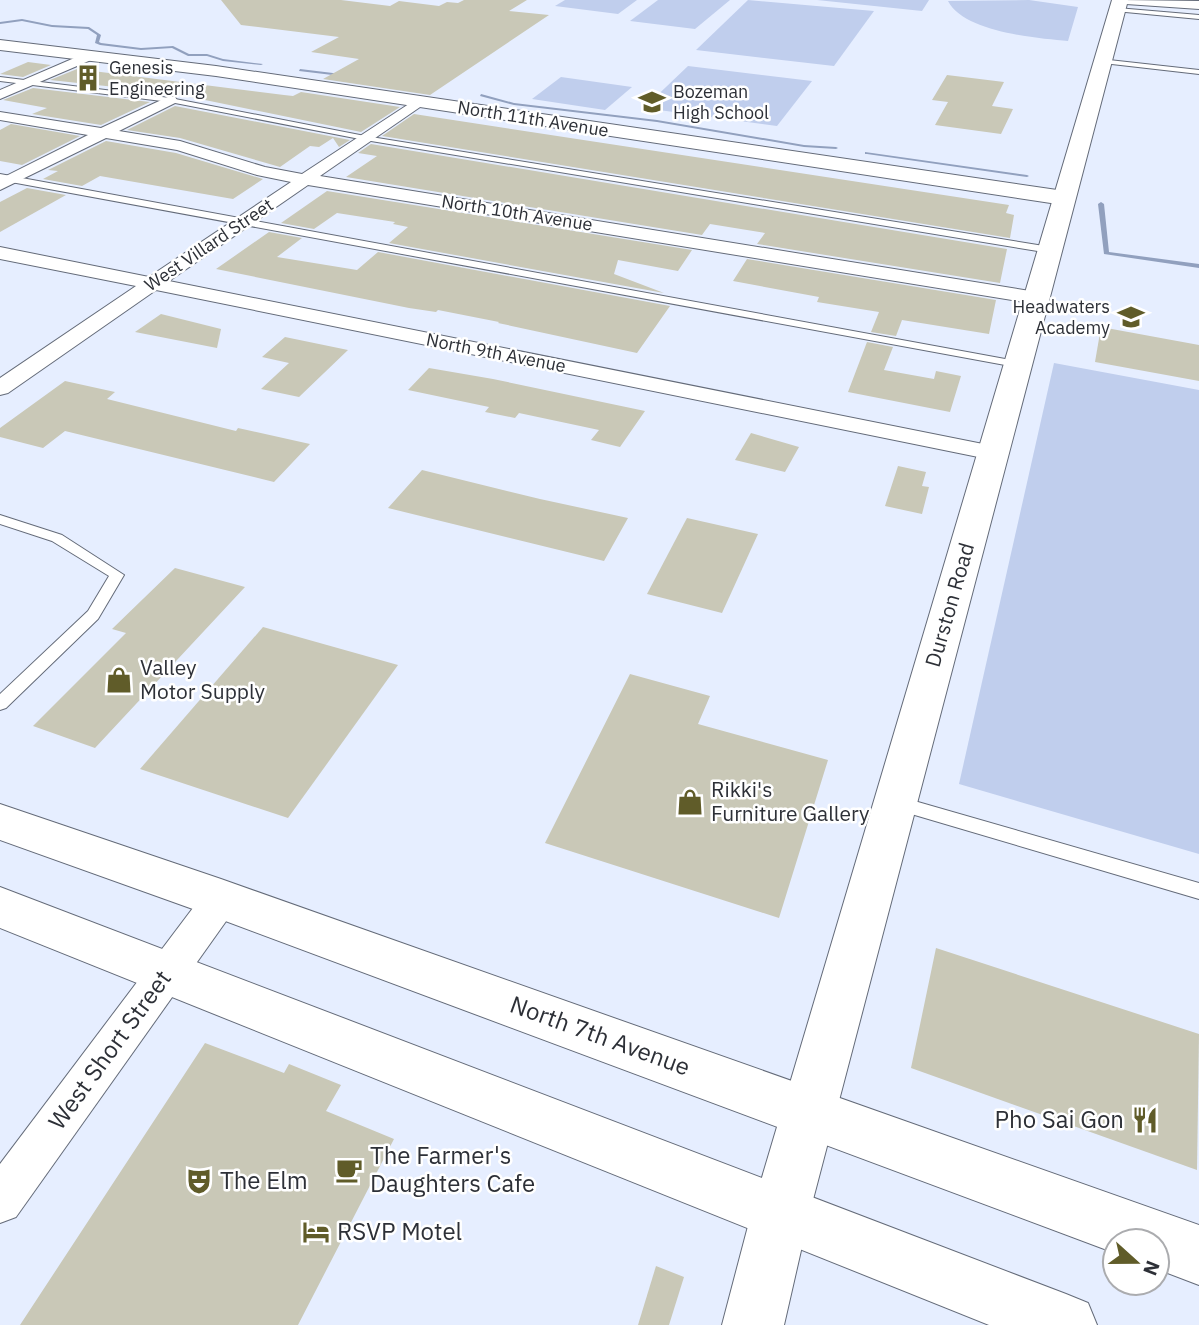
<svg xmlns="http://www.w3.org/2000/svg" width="1199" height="1325" font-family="'IBM Plex Sans',sans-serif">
<rect width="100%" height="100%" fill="#e6eeff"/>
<g fill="#c0ceed">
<polygon points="565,0 637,0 618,14 555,6"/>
<polygon points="658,0 730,0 695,29 630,21"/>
<polygon points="748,0 874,11 834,66 696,50"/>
<polygon points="817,0 929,0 922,11"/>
<path d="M1029 0 1078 7 1068 41C1035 38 964 32 948 1Z"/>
<polygon points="688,66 812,81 777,126 644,108"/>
<polygon points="561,77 632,87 605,110 532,99"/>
<polygon points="1054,363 1199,390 1199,854 959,784"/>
</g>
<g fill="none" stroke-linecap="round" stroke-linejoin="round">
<g fill="#91a0be" fill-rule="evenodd">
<polygon points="22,19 52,25 89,27 101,35 99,42 101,43 141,48 173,46 189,54 207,54 223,59 263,64 261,65 223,61 207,56 188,56 172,48 141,50 100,45 95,43 97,35 88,29 52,27 22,21 0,24 0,22"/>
<polygon points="300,69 341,74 343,75 341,76 299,71"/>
<polygon points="481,94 514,103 657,120 804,145 836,147 838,148 836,149 804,147 657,122 514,105 480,96"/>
<polygon points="865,152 1027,175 1029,176 1027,177 867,154 865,154"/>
<polygon points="1101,202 1104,204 1109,252 1199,264 1199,268 1104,254 1098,204"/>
</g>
</g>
<g fill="#c9c8b7">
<polygon points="221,0 341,0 390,6 399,1 439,6 447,2 458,3 464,0 527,0 509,11 549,15 430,95 323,79 359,59 311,52 339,37 241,25"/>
<polygon points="28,62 51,65 23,77 0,74"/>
<polygon points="77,69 284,95 293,96 301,92 400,107 361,132 171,93 50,80"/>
<polygon points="947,75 1004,82 992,106 1013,109 1001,134 935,125 948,102 932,100"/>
<polygon points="33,88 150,102 101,125 32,114 47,108 3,100"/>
<polygon points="175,106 350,140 339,147 333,138 319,147 310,146 280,167 180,138 127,130"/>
<polygon points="414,114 1009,205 1006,213 1014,215 1010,238 382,136"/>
<polygon points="11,124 80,136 22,165 0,161 0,130"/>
<polygon points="106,141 176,153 263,179 233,199 100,176 82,186 43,179 58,171 48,170"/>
<polygon points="371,144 1007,249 1000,283 757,244 765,233 710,224 702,235 346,177 377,156 358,153"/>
<polygon points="27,188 66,195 0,232 0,202"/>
<polygon points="327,191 692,250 678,271 618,260 614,274 664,293 389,243 408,227 393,224 395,222 337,213 314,229 281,223"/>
<polygon points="269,232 302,238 277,257 357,270 378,252 670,306 637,353 498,323 499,322 438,310 436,312 409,308 216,269"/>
<polygon points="747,259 996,300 989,334 902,320 896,336 871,332 879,312 817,302 819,297 733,281"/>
<polygon points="161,314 221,329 217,348 135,332"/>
<polygon points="1101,327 1199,345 1199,381 1095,362"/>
<polygon points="285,337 348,350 299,397 261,389 289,363 262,357"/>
<polygon points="867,342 893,347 884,370 934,379 936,371 961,376 950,412 848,392"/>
<polygon points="429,368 493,379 645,411 620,447 591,440 599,430 519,413 515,418 485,412 489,407 408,390"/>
<polygon points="65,381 115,392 107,399 236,431 238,428 310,444 274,482 65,431 43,448 0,437 0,428"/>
<polygon points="751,433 799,447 785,472 735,460"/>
<polygon points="898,466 926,472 922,486 929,487 922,514 885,506"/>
<polygon points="422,470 540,499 628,518 604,561 388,508"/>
<polygon points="687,518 758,534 722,613 647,594"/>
<polygon points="175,568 245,587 95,748 33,726 126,633 112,629"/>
<polygon points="263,627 398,665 288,818 140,769"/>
<polygon points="630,674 710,696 698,724 828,760 779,918 545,843"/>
<polygon points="936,948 1199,1034 1197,1170 911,1068"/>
<polygon points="205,1043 284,1073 289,1064 341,1085 326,1111 394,1139 298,1325 20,1325"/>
<polygon points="656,1266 684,1277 669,1325 638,1325"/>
</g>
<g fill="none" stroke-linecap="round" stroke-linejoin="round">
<g stroke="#646b79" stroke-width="2">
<g id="service">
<polygon points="1117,8 1199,15 1199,19 1115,11"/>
<polygon points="1100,59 1199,70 1199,74 1103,63"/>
<polygon points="0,77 170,98 365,136 1050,247 1055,250 1050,253 365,140 170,102 0,81"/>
<polygon points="0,174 1016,361 1022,364 1016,367 0,180"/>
<polygon points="0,515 62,535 124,575 98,619 6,708 0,710 0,694 88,611 109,576 52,541 0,524"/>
<polygon points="897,796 1199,883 1199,899 891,808 888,803 891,798"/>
</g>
</g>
<g stroke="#646b79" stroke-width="2">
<g id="minor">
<polygon points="1120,0 1199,1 1199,9 1126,4"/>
<polygon points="86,53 91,54 91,60 0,99 0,90"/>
<polygon points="170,96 175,97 177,100 175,103 119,131 180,141 265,167 302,174 418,98 425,102 423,105 320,176 1036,292 1043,294 1046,298 1043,302 1036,304 308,185 169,281 993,446 1002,448 1005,453 1002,458 993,460 156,290 8,393 0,395 0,378 136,286 0,259 0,247 149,277 291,182 257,175 177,150 106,138 0,190 0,179 88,135 0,120 0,112 101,128"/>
<polygon points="221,883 234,888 239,899 234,910 16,1217 0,1223 0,1164 208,888"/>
</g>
</g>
<g stroke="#646b79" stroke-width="2">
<polygon id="tertiary" points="0,40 216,66 1064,191 1072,193 1075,198 1072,203 1064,205 216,76 0,50"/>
</g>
<g stroke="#646b79" stroke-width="2">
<polygon id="secondary" points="1112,0 1128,0 810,1211 784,1325 722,1325 752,1211"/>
</g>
<g stroke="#646b79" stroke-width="2">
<g id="primary">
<polygon points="0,804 221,879 1199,1225 1199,1285 1157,1269 1157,1241 1115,1241 1115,1253 204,913 0,840"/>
<polygon points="0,887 1066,1294 1088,1303 1097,1325 989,1325 0,928"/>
</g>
</g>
<use href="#service" fill="#fff" fill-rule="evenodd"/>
<use href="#minor" fill="#fff" fill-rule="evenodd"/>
<use href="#tertiary" fill="#fff" fill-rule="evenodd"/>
<use href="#secondary" fill="#fff" fill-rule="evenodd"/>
<use href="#primary" fill="#fff" fill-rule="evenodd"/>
</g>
<defs>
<g id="building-bare" transform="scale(2.1)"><path d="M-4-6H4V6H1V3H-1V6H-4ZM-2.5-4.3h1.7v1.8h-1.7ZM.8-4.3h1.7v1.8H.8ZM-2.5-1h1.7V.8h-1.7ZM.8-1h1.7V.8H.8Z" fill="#605c29" stroke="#fff" stroke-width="2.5" paint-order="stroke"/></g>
<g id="school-bare" transform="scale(2.1)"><path d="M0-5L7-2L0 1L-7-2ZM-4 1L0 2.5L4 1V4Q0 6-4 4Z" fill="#605c29" stroke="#fff" stroke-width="2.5" paint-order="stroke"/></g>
<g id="shop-bare" transform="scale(2.1)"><path d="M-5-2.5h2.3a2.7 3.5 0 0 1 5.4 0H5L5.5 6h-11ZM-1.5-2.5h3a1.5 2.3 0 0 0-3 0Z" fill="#605c29" stroke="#fff" stroke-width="2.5" paint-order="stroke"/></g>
<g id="restaurant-bare" transform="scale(2.1)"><path d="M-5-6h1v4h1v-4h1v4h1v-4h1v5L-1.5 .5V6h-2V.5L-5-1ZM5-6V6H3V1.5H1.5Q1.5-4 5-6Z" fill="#605c29" stroke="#fff" stroke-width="2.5" paint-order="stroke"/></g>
<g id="cafe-bare" transform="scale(2.1)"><path d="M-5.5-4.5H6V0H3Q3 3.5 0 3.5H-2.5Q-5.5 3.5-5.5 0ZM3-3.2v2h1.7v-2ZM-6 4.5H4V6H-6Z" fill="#605c29" stroke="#fff" stroke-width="2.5" paint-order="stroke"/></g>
<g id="theatre-bare" transform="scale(2.1)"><path d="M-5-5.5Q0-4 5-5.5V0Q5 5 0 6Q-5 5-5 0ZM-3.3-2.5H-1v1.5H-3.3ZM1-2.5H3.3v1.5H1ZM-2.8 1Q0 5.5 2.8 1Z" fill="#605c29" stroke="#fff" stroke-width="2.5" paint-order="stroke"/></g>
<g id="hotel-bare" transform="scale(2.1)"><path d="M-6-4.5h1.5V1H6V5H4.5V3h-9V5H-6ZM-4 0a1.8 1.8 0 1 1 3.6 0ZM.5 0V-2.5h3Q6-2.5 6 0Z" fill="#605c29" stroke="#fff" stroke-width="2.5" paint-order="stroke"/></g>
</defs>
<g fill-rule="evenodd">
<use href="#building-bare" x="88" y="78"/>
<use href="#school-bare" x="652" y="102"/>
<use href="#school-bare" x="1131" y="317"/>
<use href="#shop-bare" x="119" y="680"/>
<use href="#shop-bare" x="690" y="802"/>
<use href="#restaurant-bare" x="1145" y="1120"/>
<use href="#cafe-bare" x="349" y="1170"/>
<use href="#theatre-bare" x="199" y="1181"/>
<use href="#hotel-bare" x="316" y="1232"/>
</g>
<g text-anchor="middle" stroke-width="5" stroke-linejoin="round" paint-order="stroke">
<g font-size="18" fill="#2d3037" stroke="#fff" text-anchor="start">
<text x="109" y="74">Genesis<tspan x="109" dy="21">Engineering</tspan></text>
<text x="673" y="98">Bozeman<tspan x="673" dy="21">High School</tspan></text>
<text x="1110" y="313" text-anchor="end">Headwaters<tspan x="1110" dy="21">Academy</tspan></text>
</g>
<g font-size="18" fill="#2d3037" stroke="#fff">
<text transform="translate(533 119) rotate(9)" y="6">North 11th Avenue</text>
<text transform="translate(517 213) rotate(9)" y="6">North 10th Avenue</text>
<text transform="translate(209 245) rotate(-34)" y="6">West Villard Street</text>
<text transform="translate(496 353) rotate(11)" y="6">North 9th Avenue</text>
</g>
<g font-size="21" fill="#2d3037" stroke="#fff">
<text transform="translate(950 605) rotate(-74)" y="7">Durston Road</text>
</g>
<g font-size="21" fill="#2d3037" stroke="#fff" text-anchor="start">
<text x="140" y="675">Valley<tspan x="140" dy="24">Motor Supply</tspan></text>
<text x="711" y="797">Rikki's<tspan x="711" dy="24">Furniture Gallery</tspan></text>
</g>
<g font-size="24" fill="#2d3037" stroke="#fff">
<text transform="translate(600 1036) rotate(20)" y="8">North 7th Avenue</text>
<text transform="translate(110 1050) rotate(-54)" y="8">West Short Street</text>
</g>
<g font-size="24" fill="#2d3037" stroke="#fff" text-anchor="start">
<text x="1124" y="1128" text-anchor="end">Pho Sai Gon</text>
<text x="370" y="1164">The Farmer's<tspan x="370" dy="28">Daughters Cafe</tspan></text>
<text x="220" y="1189">The Elm</text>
<text x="337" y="1240">RSVP Motel</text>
</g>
</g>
<g transform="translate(1136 1262) rotate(111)"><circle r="33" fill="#ffffff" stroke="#abacaf" stroke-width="2"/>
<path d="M0-5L12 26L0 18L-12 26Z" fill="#605c29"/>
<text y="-10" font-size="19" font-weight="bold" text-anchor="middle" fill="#2d3037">N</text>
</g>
</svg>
